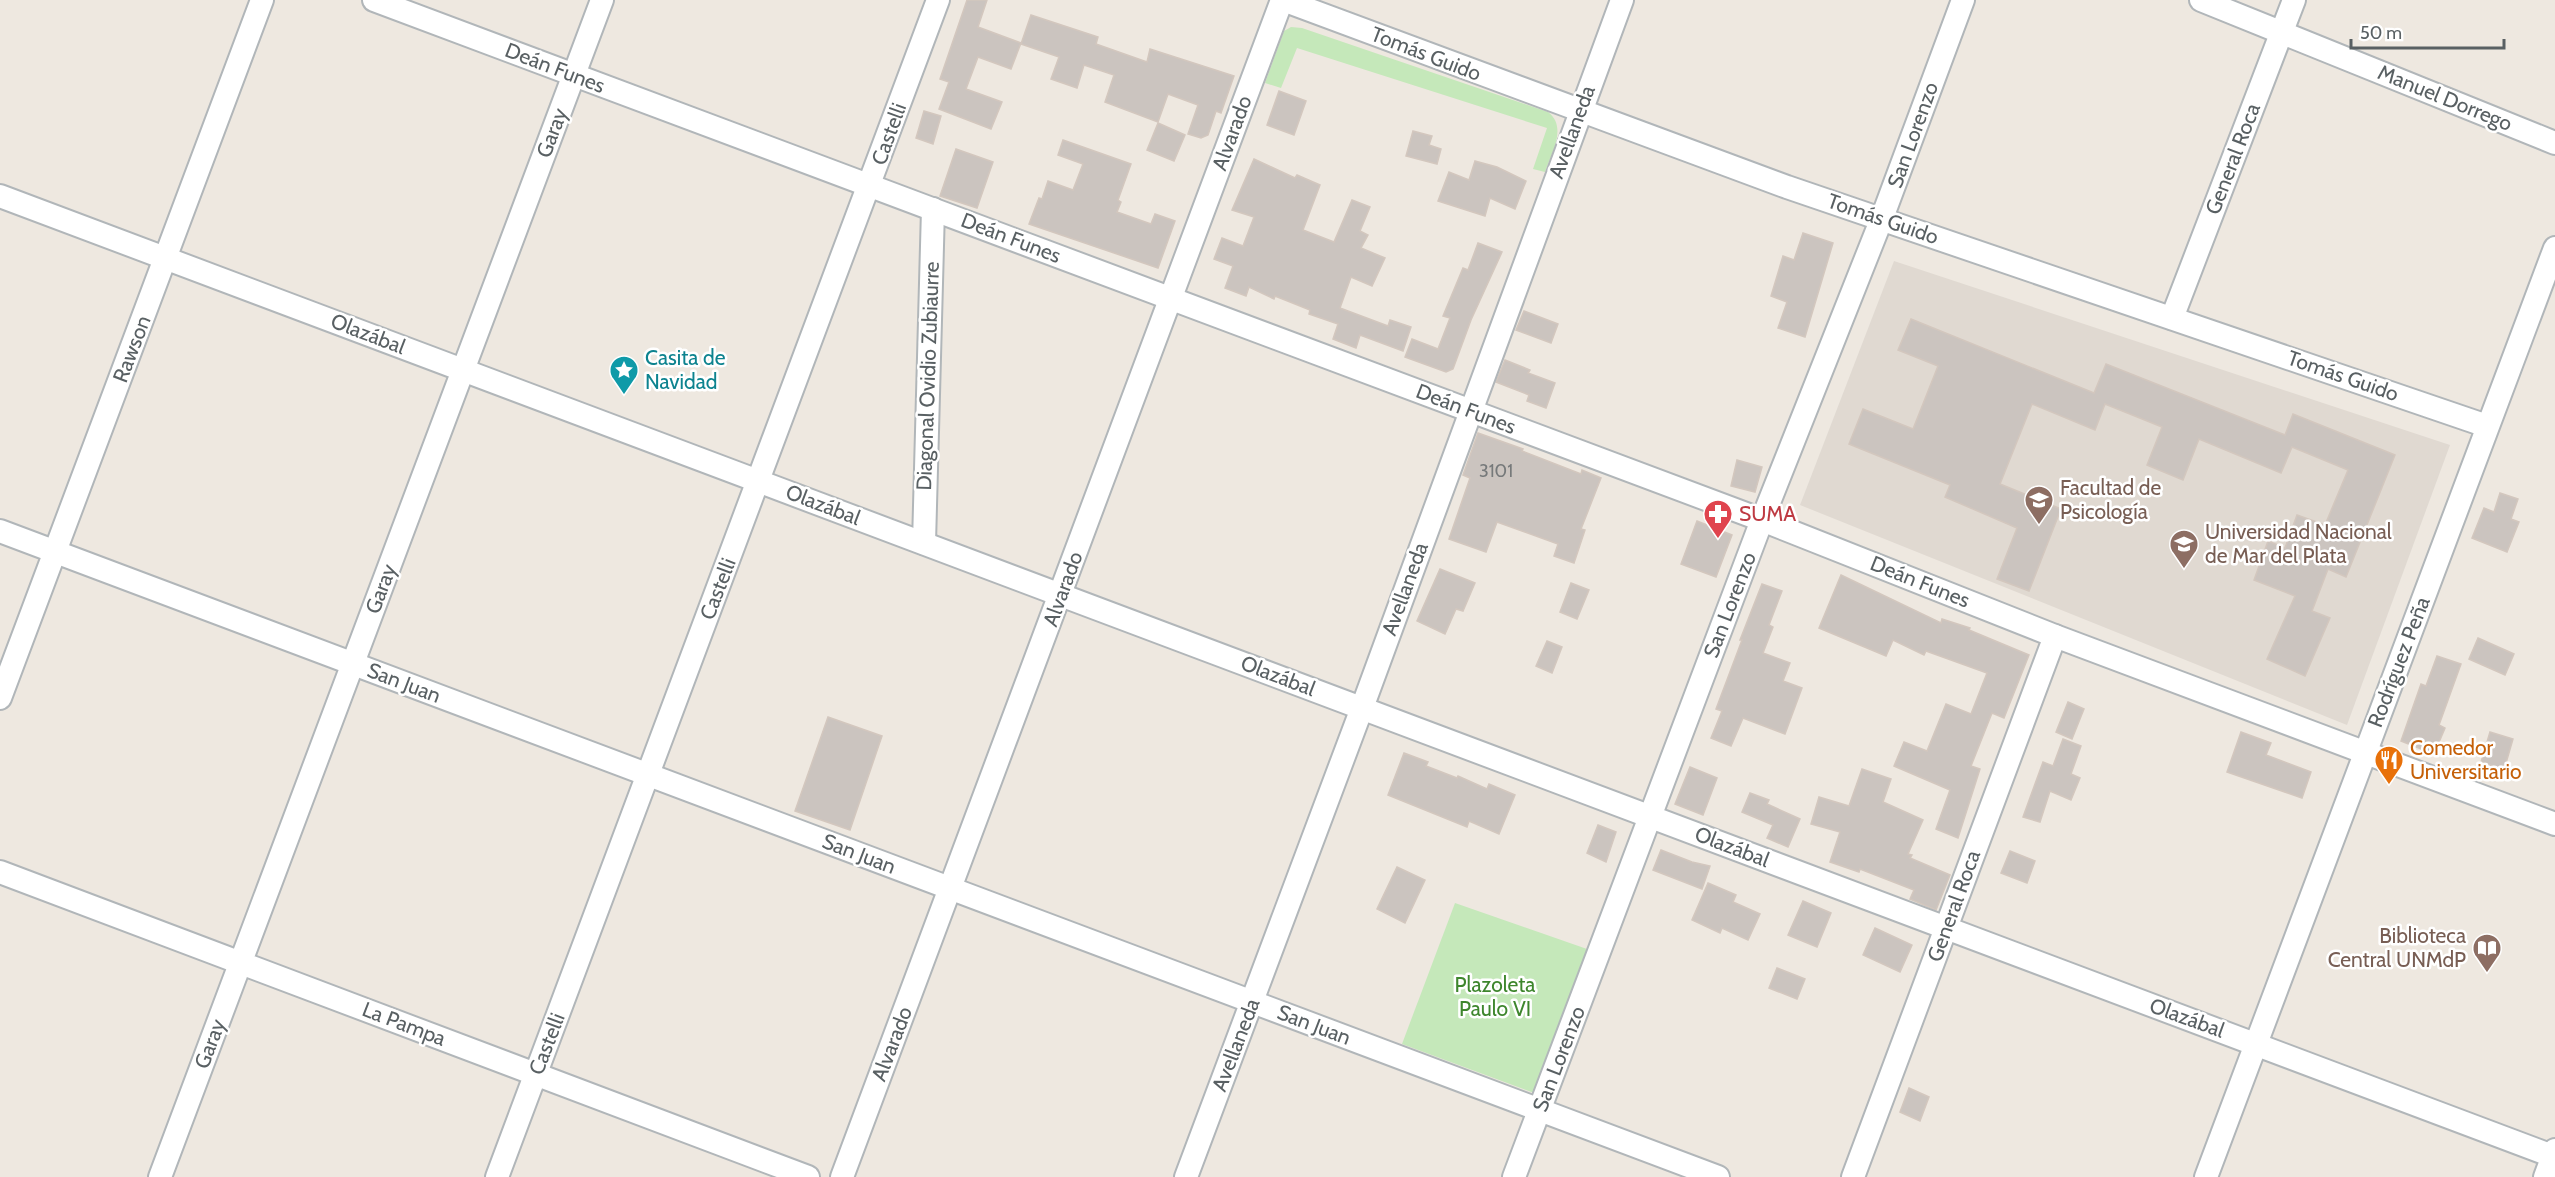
<svg xmlns="http://www.w3.org/2000/svg" width="2555" height="1177" font-family="Cabin,sans-serif">
<rect width="100%" height="100%" fill="#eee8e0"/>
<polygon fill="#e0d9d1" points="1894,261 2450,445 2347,725 1800,505"/>
<g fill="#c5e8ba">
<path d="M1291 27 1302 28 1548 112C1568 127 1551 154 1545 172L1533 169 1547 128 1297 48 1281 88 1265 83 1284 31Z"/>
<polygon points="1455,903 1587,949 1534,1093 1402,1044"/>
</g>
<g fill="#cbc4bf" stroke="#d3c7be" stroke-width="1.5">
<polygon points="967,0 987,0 978,27 1021,43 1011,69 978,57 966,89 1002,102 991,129 939,109 949,82 940,79"/>
<polygon points="1031,15 1098,37 1096,44 1147,62 1150,49 1234,76 1221,113 1216,111 1208,135 1201,138 1188,134 1198,105 1168,94 1158,122 1105,102 1114,75 1084,65 1077,88 1051,79 1059,57 1021,44"/>
<polygon points="1279,91 1306,101 1294,135 1267,125"/>
<polygon points="924,111 941,116 933,144 916,138"/>
<polygon points="1158,123 1185,135 1174,161 1147,150"/>
<polygon points="1413,131 1432,136 1429,145 1441,149 1437,164 1406,156"/>
<polygon points="1063,140 1131,164 1118,200 1121,202 1117,212 1151,224 1155,214 1175,221 1158,268 1029,224 1039,198 1042,199 1048,181 1073,190 1083,164 1058,155"/>
<polygon points="956,149 993,162 977,208 940,196"/>
<polygon points="1254,159 1295,178 1297,175 1320,185 1303,230 1334,242 1352,200 1370,207 1360,231 1368,235 1361,248 1385,258 1372,286 1351,277 1340,308 1388,326 1390,320 1411,327 1403,351 1360,335 1356,348 1333,339 1338,324 1309,314 1310,310 1275,296 1274,299 1249,287 1246,296 1225,288 1233,266 1214,259 1222,238 1243,246 1254,217 1232,210"/>
<polygon points="1475,161 1497,167 1526,181 1515,209 1490,198 1485,216 1438,201 1449,172 1469,180"/>
<polygon points="1803,233 1833,243 1805,337 1778,328 1787,302 1771,296 1783,256 1794,260"/>
<polygon points="1478,243 1502,252 1471,320 1453,369 1446,372 1405,357 1412,339 1438,349 1450,318 1443,316 1463,268 1468,270"/>
<polygon points="1524,311 1558,324 1551,343 1516,330"/>
<polygon points="1911,319 2094,393 2106,364 2285,435 2293,414 2395,455 2346,577 2328,569 2312,611 2330,618 2305,676 2267,659 2295,596 2254,580 2268,541 2285,548 2297,515 2325,525 2348,470 2292,447 2281,473 2199,439 2183,480 2147,465 2162,427 2105,404 2095,430 2032,404 2000,484 2061,509 2029,591 1997,579 2017,528 1945,497 1950,485 1849,444 1863,409 1913,429 1938,366 1898,350"/>
<polygon points="1505,360 1530,370 1528,373 1555,383 1546,408 1527,401 1529,395 1496,382"/>
<polygon points="1478,433 1523,449 1522,451 1581,474 1582,470 1601,478 1581,529 1585,530 1574,563 1554,556 1558,544 1497,522 1486,552 1449,539 1470,478 1463,475"/>
<polygon points="1737,460 1762,467 1755,492 1731,486"/>
<polygon points="2500,493 2518,499 2511,519 2519,522 2507,552 2472,538 2484,508 2494,512"/>
<polygon points="1697,521 1732,535 1716,577 1681,564"/>
<polygon points="1440,569 1475,583 1463,611 1456,609 1445,634 1417,621"/>
<polygon points="1841,575 1941,623 1942,619 1970,628 1969,630 2029,655 2004,718 1992,713 1971,766 1980,769 1958,838 1936,829 1950,790 1894,766 1904,742 1927,751 1946,704 1971,714 1987,673 1926,651 1924,655 1893,640 1886,656 1819,628"/>
<polygon points="1571,583 1589,590 1577,619 1560,612"/>
<polygon points="1762,584 1782,591 1769,625 1773,627 1763,653 1790,663 1783,681 1802,688 1785,734 1743,718 1731,746 1711,738 1722,711 1716,709 1742,640 1740,640"/>
<polygon points="2478,638 2514,654 2505,675 2469,659"/>
<polygon points="1547,641 1562,647 1552,673 1536,666"/>
<polygon points="2437,656 2461,664 2439,725 2445,728 2434,754 2401,741 2421,684 2426,686"/>
<polygon points="2068,702 2084,709 2072,739 2056,732"/>
<polygon points="828,717 882,736 850,830 795,811"/>
<polygon points="2241,732 2271,743 2266,755 2311,772 2302,798 2227,772"/>
<polygon points="2490,732 2513,739 2504,770 2481,762"/>
<polygon points="2063,739 2081,746 2071,774 2080,778 2071,800 2050,791 2040,822 2023,817 2043,762 2053,766"/>
<polygon points="1404,753 1428,762 1426,766 1457,778 1458,776 1487,789 1489,784 1515,795 1499,834 1469,821 1467,827 1388,795"/>
<polygon points="1690,767 1717,778 1703,815 1675,804"/>
<polygon points="1862,769 1891,779 1883,802 1923,820 1908,854 1912,855 1910,858 1950,875 1936,910 1910,899 1914,890 1860,869 1859,872 1830,862 1840,832 1811,824 1819,797 1849,806"/>
<polygon points="1750,793 1769,800 1767,804 1800,819 1788,847 1767,838 1773,825 1742,812"/>
<polygon points="1598,825 1616,832 1606,862 1587,853"/>
<polygon points="1661,850 1692,862 1710,866 1702,889 1653,870"/>
<polygon points="2010,851 2035,861 2027,883 2001,873"/>
<polygon points="1397,867 1425,880 1405,923 1377,909"/>
<polygon points="1708,883 1736,895 1733,902 1760,914 1748,940 1722,928 1720,933 1692,920"/>
<polygon points="1803,901 1831,913 1817,947 1788,935"/>
<polygon points="1875,928 1912,945 1900,972 1863,955"/>
<polygon points="1777,968 1805,979 1797,999 1769,988"/>
<polygon points="1909,1088 1929,1097 1920,1121 1900,1112"/>
</g>
<g fill="none" stroke-linecap="round" stroke-linejoin="round">
<g stroke="#b1b6b9" stroke-width="26">
<g id="minor">
<polyline points="374,0 1762,520 2055,636 2555,824"/>
<polyline points="1283,0 1787,187 2487,426"/>
<polyline points="2201,0 2555,143"/>
<polyline points="0,196 2555,1157"/>
<polyline points="2172,318 2294,0"/>
<polyline points="0,531 1718,1177"/>
<polyline points="924,543 933,209"/>
<polyline points="0,698 262,0"/>
<polyline points="0,872 808,1177"/>
<polyline points="160,1177 602,0"/>
<polyline points="497,1177 938,0"/>
<polyline points="842,1177 1282,0"/>
<polyline points="1186,1177 1362,708 1622,0"/>
<polyline points="1514,1177 1762,520 1882,218 1963,0"/>
<polyline points="1853,1177 2055,636"/>
<polyline points="2206,1177 2555,248"/>
<polyline points="2545,1177 2555,1150"/>
</g>
</g>
<use href="#minor" stroke="#fff" stroke-width="22"/>
</g>
<defs>
<g id="sight-pin" transform="scale(1.5)"><path d="M0 17L-7.5 6A9.5 9.5 0 1 1 7.5 6Z" fill="#0f9aa8" stroke="#fff"/><path d="M0-6L1.8-2.2L6-1.7L2.9 1.2L3.7 5.4L0 3.3L-3.7 5.4L-2.9 1.2L-6-1.7L-1.8-2.2Z" fill="#fff"/></g>
<g id="university-pin" transform="scale(1.5)"><path d="M0 17L-7.5 6A9.5 9.5 0 1 1 7.5 6Z" fill="#8d6e63" stroke="#fff"/><path d="M0-5L7-2L0 1L-7-2ZM-4 1L0 2.5L4 1V4Q0 6-4 4Z" fill="#fff"/></g>
<g id="pharmacy-pin" transform="scale(1.5)"><path d="M0 17L-7.5 6A9.5 9.5 0 1 1 7.5 6Z" fill="#e0444e" stroke="#fff"/><path d="M-2-6h4v4h4v4h-4v4h-4v-4h-4v-4h4Z" fill="#fff"/></g>
<g id="restaurant-pin" transform="scale(1.5)"><path d="M0 17L-7.5 6A9.5 9.5 0 1 1 7.5 6Z" fill="#e8710a" stroke="#fff"/><path d="M-5-6h1v4h1v-4h1v4h1v-4h1v5L-1.5 .5V6h-2V.5L-5-1ZM5-6V6H3V1.5H1.5Q1.5-4 5-6Z" fill="#fff"/></g>
<g id="library-pin" transform="scale(1.5)"><path d="M0 17L-7.5 6A9.5 9.5 0 1 1 7.5 6Z" fill="#8d6e63" stroke="#fff"/><path d="M-6-4Q-3-5.5-.7-3.5V5Q-3 3-6 4ZM6-4Q3-5.5 .7-3.5V5Q3 3 6 4Z" fill="#fff"/></g>
</defs>
<g fill-rule="evenodd">
<use href="#sight-pin" x="624" y="370"/>
<use href="#university-pin" x="2039" y="500"/>
<use href="#pharmacy-pin" x="1718" y="514"/>
<use href="#university-pin" x="2184" y="544"/>
<use href="#restaurant-pin" x="2389" y="760"/>
<use href="#library-pin" x="2487" y="948"/>
</g>
<g text-anchor="middle" stroke-width="5" stroke-linejoin="round" paint-order="stroke">
<g font-size="18" fill="#76797a">
<text x="1496" y="477">3101</text>
</g>
<g font-size="21" fill="#596063" stroke="#fff">
<text transform="translate(1426 54) rotate(21)" y="7">Tomás Guido</text>
<text transform="translate(555 68) rotate(21)" y="7">Deán Funes</text>
<text transform="translate(2445 98) rotate(22)" y="7">Manuel Dorrego</text>
<text transform="translate(1572 132) rotate(-70)" y="7">Avellaneda</text>
<text transform="translate(552 133) rotate(-69)" y="7">Garay</text>
<text transform="translate(1232 133) rotate(-70)" y="7">Alvarado</text>
<text transform="translate(889 134) rotate(-70)" y="7">Castelli</text>
<text transform="translate(1913 135) rotate(-70)" y="7">San Lorenzo</text>
<text transform="translate(2233 159) rotate(-69)" y="7">General Roca</text>
<text transform="translate(1883 219) rotate(19)" y="7">Tomás Guido</text>
<text transform="translate(1011 238) rotate(21)" y="7">Deán Funes</text>
<text transform="translate(368 334) rotate(21)" y="7">Olazábal</text>
<text transform="translate(132 349) rotate(-69)" y="7">Rawson</text>
<text transform="translate(928 376) rotate(-88)" y="7">Diagonal Ovidio Zubiaurre</text>
<text transform="translate(2343 376) rotate(19)" y="7">Tomás Guido</text>
<text transform="translate(1466 409) rotate(21)" y="7">Deán Funes</text>
<text transform="translate(823 505) rotate(21)" y="7">Olazábal</text>
<text transform="translate(1920 582) rotate(22)" y="7">Deán Funes</text>
<text transform="translate(381 589) rotate(-69)" y="7">Garay</text>
<text transform="translate(718 589) rotate(-69)" y="7">Castelli</text>
<text transform="translate(1063 589) rotate(-70)" y="7">Alvarado</text>
<text transform="translate(1405 589) rotate(-70)" y="7">Avellaneda</text>
<text transform="translate(1730 605) rotate(-69)" y="7">San Lorenzo</text>
<text transform="translate(2399 662) rotate(-69)" y="7">Rodríguez Peña</text>
<text transform="translate(1278 676) rotate(21)" y="7">Olazábal</text>
<text transform="translate(404 683) rotate(21)" y="7">San Juan</text>
<text transform="translate(1732 847) rotate(21)" y="7">Olazábal</text>
<text transform="translate(859 854) rotate(21)" y="7">San Juan</text>
<text transform="translate(1954 906) rotate(-70)" y="7">General Roca</text>
<text transform="translate(2187 1018) rotate(20)" y="7">Olazábal</text>
<text transform="translate(404 1024) rotate(21)" y="7">La Pampa</text>
<text transform="translate(1314 1025) rotate(21)" y="7">San Juan</text>
<text transform="translate(210 1044) rotate(-69)" y="7">Garay</text>
<text transform="translate(547 1044) rotate(-69)" y="7">Castelli</text>
<text transform="translate(892 1044) rotate(-69)" y="7">Alvarado</text>
<text transform="translate(1236 1045) rotate(-69)" y="7">Avellaneda</text>
<text transform="translate(1559 1059) rotate(-69)" y="7">San Lorenzo</text>
</g>
<g font-size="21" fill="#0d838f" stroke="#fff" text-anchor="start">
<text x="645" y="365">Casita de<tspan x="645" dy="24">Navidad</tspan></text>
</g>
<g font-size="21" fill="#785e54" stroke="#fff" text-anchor="start">
<text x="2060" y="495">Facultad de<tspan x="2060" dy="24">Psicología</tspan></text>
<text x="2205" y="539">Universidad Nacional<tspan x="2205" dy="24">de Mar del Plata</tspan></text>
<text x="2466" y="943" text-anchor="end">Biblioteca<tspan x="2466" dy="24">Central UNMdP</tspan></text>
</g>
<g font-size="21" fill="#be3a42" stroke="#fff" text-anchor="start">
<text x="1739" y="521">SUMA</text>
</g>
<g font-size="21" fill="#c56008" stroke="#fff" text-anchor="start">
<text x="2410" y="755">Comedor<tspan x="2410" dy="24">Universitario</tspan></text>
</g>
<g font-size="21" fill="#3e862d" stroke="#fff">
<text x="1495" y="992">Plazoleta<tspan x="1495" dy="24">Paulo VI</tspan></text>
</g>
</g>
<path d="M2351 39v9h153v-9" fill="none" stroke="#596063" stroke-width="3"/>
<text x="2360" y="39" font-size="18" fill="#596063" stroke="#ffffff" stroke-width="4.5" paint-order="stroke">50 m</text>
</svg>
